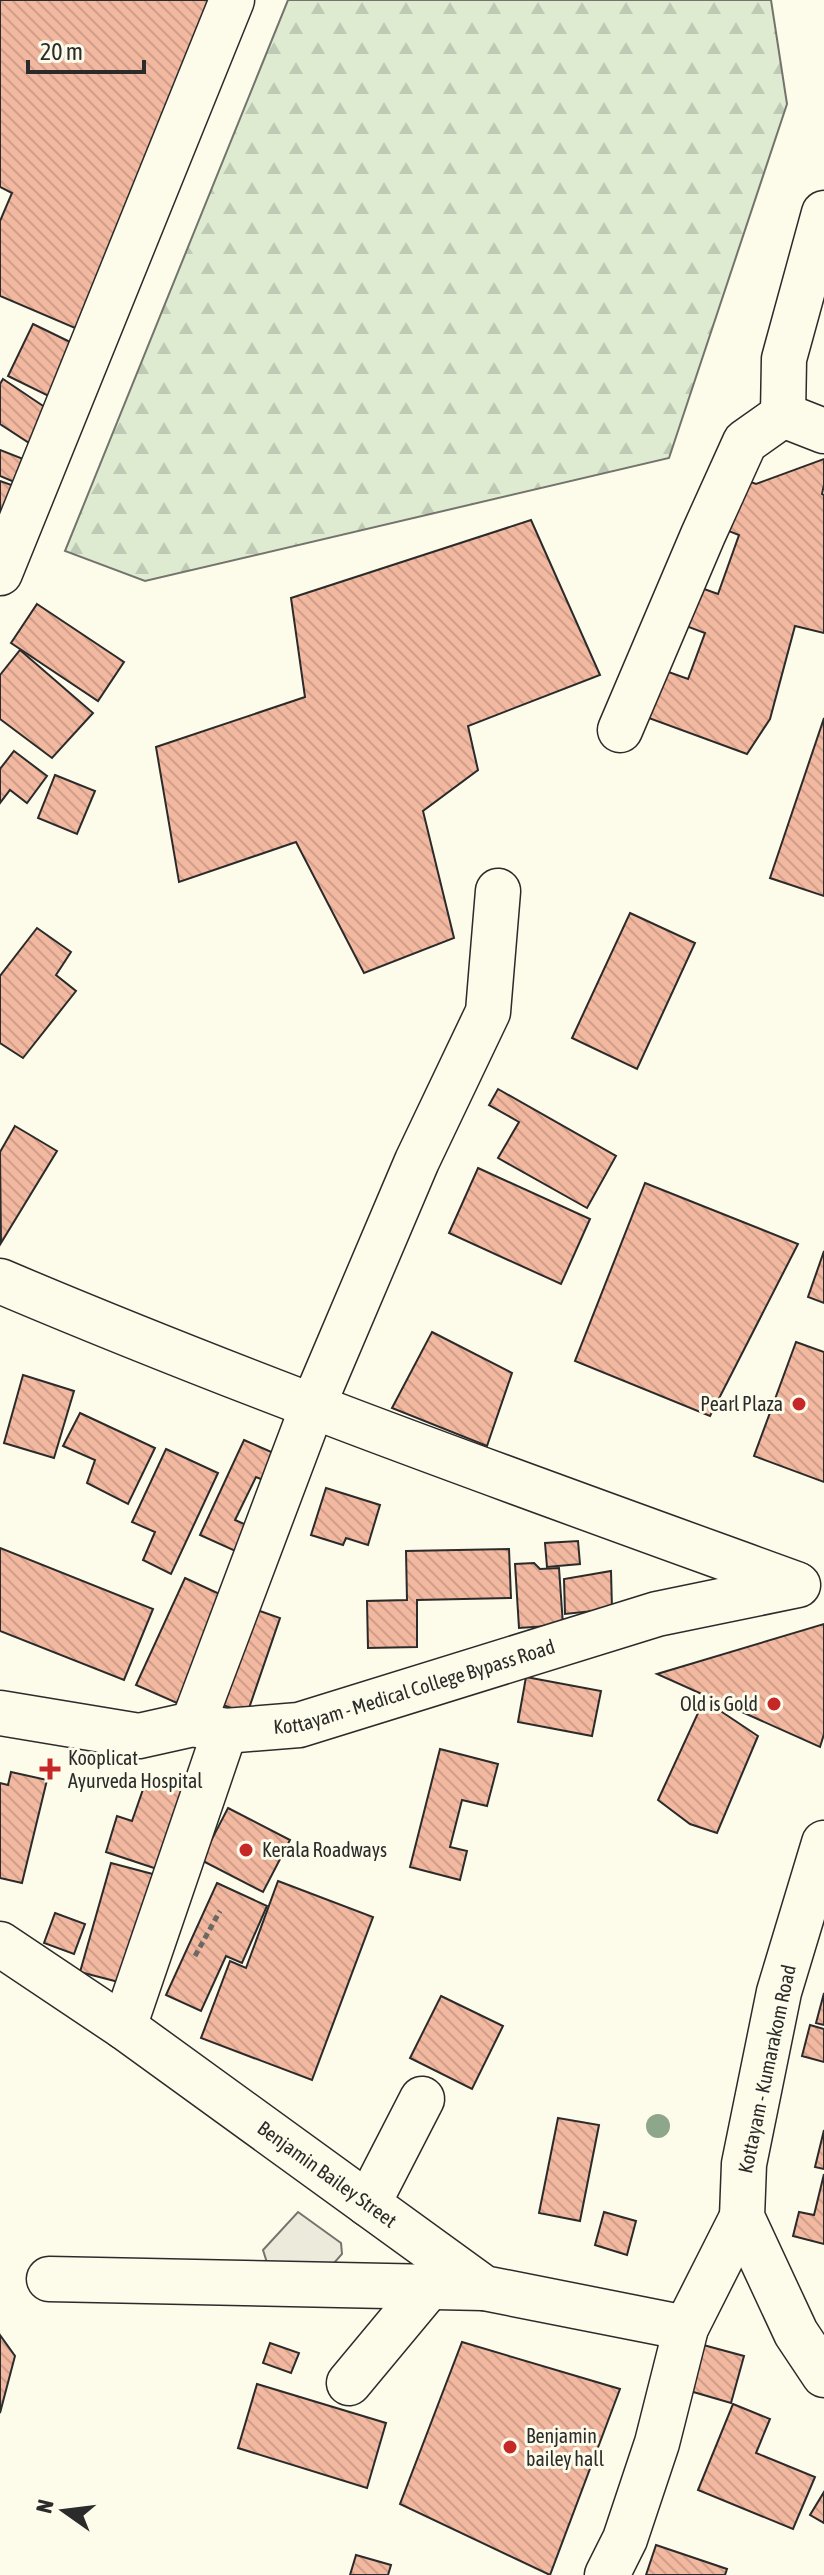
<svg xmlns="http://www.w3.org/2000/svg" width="824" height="2575" font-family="'Asap Condensed',sans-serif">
<defs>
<pattern id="forest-firs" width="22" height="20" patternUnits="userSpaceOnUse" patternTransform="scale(2)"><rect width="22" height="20" fill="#deebd1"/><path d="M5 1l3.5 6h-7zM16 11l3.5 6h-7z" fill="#bfcab4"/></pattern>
<pattern id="building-back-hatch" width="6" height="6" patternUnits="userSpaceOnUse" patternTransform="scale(2)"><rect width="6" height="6" fill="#f2b8a0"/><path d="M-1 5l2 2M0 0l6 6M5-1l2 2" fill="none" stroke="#d09e8a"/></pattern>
</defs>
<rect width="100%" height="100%" fill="#fdfbea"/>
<polygon fill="url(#forest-firs)" stroke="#74746e" stroke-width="2" points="288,0 771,0 787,104 669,458 145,581 65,551"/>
<polygon fill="#eceadb" stroke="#74746e" stroke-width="2" points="298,2212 341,2243 342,2254 320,2279 270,2272 263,2250"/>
<g fill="url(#building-back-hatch)" stroke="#2b2b2b" stroke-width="2">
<polygon points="0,0 231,0 89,334 0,296 0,221 12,193 0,187"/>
<polygon points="33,324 97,355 71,407 8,376"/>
<polygon points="3,379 61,418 40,450 0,424 0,384"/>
<polygon points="0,450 36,464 26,487 0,476"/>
<polygon points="824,459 824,485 822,494 824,495 824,633 795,626 770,719 747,754 635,713 652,666 688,679 705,633 662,617 676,579 718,594 739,535 716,526 735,476 756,484"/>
<polygon points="0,481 25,490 0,514"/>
<polygon points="531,520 600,675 468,726 478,770 423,811 454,938 364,973 296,842 179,882 156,747 305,697 291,598"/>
<polygon points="37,604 124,662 98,701 11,643"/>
<polygon points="20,650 93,713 52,758 0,719 0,675"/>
<polygon points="824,718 824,896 770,878"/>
<polygon points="14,751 47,776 27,803 10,790 0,803 0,769"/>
<polygon points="55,775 95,791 77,834 38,818"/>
<polygon points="630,913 695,943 637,1069 572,1038"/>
<polygon points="37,928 71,952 56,975 76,991 23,1058 0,1043 0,976"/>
<polygon points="498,1089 616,1156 587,1208 498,1158 519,1122 489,1105"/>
<polygon points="15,1126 57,1151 1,1243 0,1152"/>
<polygon points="478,1168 590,1219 561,1284 449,1233"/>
<polygon points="645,1183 798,1244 710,1416 575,1361"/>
<polygon points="824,1251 824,1303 808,1297"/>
<polygon points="432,1332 512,1373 487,1446 392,1408"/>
<polygon points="796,1342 824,1352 824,1482 754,1456"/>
<polygon points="23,1375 74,1391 54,1458 4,1443"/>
<polygon points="80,1413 155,1448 128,1504 87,1483 95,1460 63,1446"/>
<polygon points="244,1440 285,1458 273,1484 256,1477 235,1520 253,1528 242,1554 200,1535"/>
<polygon points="166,1449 218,1473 171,1574 143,1560 155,1532 132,1522"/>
<polygon points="326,1488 380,1505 368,1545 346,1538 343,1545 311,1535"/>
<polygon points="578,1541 580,1564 547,1567 545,1543"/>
<polygon points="0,1548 153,1609 124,1680 0,1631"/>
<polygon points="509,1549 511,1598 417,1600 417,1647 368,1648 367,1601 407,1600 406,1551"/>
<polygon points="534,1563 540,1569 559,1568 563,1625 519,1628 515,1564"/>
<polygon points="611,1571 612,1609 565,1614 564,1579"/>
<polygon points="185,1578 226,1597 177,1703 136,1685"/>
<polygon points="257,1610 280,1618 247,1714 215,1702"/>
<polygon points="824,1624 824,1734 820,1747 657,1674"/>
<polygon points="526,1677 601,1691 592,1736 518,1722"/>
<polygon points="704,1700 758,1736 717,1833 690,1824 658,1800"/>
<polygon points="440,1749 498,1764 487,1806 462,1800 450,1847 467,1851 460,1880 410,1867"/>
<polygon points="11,1772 47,1780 22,1883 0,1878 0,1783 8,1785"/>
<polygon points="148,1775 196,1791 169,1873 106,1852 117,1816 132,1821"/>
<polygon points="228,1808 290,1840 263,1892 201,1860"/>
<polygon points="111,1863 164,1877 134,1986 80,1972"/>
<polygon points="278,1881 373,1917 312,2080 201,2038 230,1961 246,1968"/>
<polygon points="217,1883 267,1906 242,1963 226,1956 201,2011 166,1995"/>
<polygon points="55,1913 85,1924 74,1954 44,1943"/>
<polygon points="824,1993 824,2025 816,2023"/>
<polygon points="441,1996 503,2026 472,2089 410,2058"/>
<polygon points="810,2025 824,2029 824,2062 802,2056"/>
<polygon points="558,2118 599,2125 580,2221 539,2213"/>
<polygon points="824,2130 824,2169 815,2167"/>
<polygon points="824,2174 824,2244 793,2236 799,2212 814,2215"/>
<polygon points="604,2212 636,2221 627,2255 595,2245"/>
<polygon points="0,2335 15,2356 0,2413"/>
<polygon points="462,2342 620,2389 550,2575 400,2504"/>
<polygon points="270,2343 299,2353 291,2373 263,2363"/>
<polygon points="696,2343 744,2356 731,2403 683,2389"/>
<polygon points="257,2384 386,2423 367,2488 238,2448"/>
<polygon points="733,2404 770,2419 756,2453 815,2477 793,2529 698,2490"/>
<polygon points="824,2492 824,2523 810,2515"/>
<polygon points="656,2545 727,2569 725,2575 646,2575"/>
<polygon points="356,2555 391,2565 388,2575 350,2575"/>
</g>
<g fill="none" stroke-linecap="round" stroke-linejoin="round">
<g stroke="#2b2b2b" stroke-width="47">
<g id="minor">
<polyline points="783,415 784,359 824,213"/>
<polyline points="0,573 232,0"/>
<polyline points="620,730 703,535 745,442 783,415 824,431"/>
<polyline points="193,1724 312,1408 417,1161 488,1012 498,891"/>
<path id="s1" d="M0 1944 124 2027 484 2288 686 2328"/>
<polyline points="124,2027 225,1731"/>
<polyline points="368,2204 422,2099"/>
<polyline points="49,2279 484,2288"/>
<polyline points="349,2383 428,2288"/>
<polyline points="607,2575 625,2539 657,2443 686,2328 742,2217"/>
</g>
</g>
<g stroke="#2b2b2b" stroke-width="47">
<g id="major">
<path d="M0 1281C262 1392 529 1487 796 1584"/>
<path id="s2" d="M0 1713 139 1736 193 1724 225 1731 299 1725 657 1614 798 1585"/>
<polyline points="824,1843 779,1992 744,2164 742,2217 796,2333 824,2375"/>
</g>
</g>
<polyline stroke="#6a6964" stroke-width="5" stroke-dasharray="6 4" stroke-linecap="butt" points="195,1956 220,1911"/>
<use href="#minor" stroke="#fdfbea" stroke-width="44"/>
<use href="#major" stroke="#fdfbea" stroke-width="44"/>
</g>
<circle fill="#8ea78a" cx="658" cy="2126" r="12"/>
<g fill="#c62828" stroke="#fdfbea" stroke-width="3">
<circle cx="799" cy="1404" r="8"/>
<circle cx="774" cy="1704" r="8"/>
<path d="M46 1757h8v8h8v8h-8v8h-8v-8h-8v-8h8z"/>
<circle cx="246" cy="1850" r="8"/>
<circle cx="510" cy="2447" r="8"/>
</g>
<g text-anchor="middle" stroke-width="6" stroke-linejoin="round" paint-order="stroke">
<g font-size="20" fill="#2b2b2b" stroke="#fdfbea" text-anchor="start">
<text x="783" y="1411" text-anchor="end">Pearl Plaza</text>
<text x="758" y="1711" text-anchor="end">Old is Gold</text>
<text x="68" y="1765">Kooplicat<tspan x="68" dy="23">Ayurveda Hospital</tspan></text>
<text x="262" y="1857">Kerala Roadways</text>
<text x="526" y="2443">Benjamin<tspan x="526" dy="23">bailey hall</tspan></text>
</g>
<g font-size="20" fill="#2b2b2b" stroke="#fdfbea">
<text dy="7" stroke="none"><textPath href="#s2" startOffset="424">Kottayam - Medical College Bypass Road</textPath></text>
<text transform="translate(767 2069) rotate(-78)" y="7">Kottayam - Kumarakom Road</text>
<text dy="7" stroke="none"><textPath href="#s1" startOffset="400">Benjamin Bailey Street</textPath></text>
</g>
</g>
<g transform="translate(64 2511) rotate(284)" stroke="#fdfbea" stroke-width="6" paint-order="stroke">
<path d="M0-6L14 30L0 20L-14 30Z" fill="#2b2b2b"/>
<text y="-12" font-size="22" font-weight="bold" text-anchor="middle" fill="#2b2b2b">N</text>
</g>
<path d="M28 60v12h116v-12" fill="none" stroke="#2b2b2b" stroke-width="4"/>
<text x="40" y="60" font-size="24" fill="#2b2b2b" stroke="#fdfbea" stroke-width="6" paint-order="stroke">20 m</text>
</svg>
